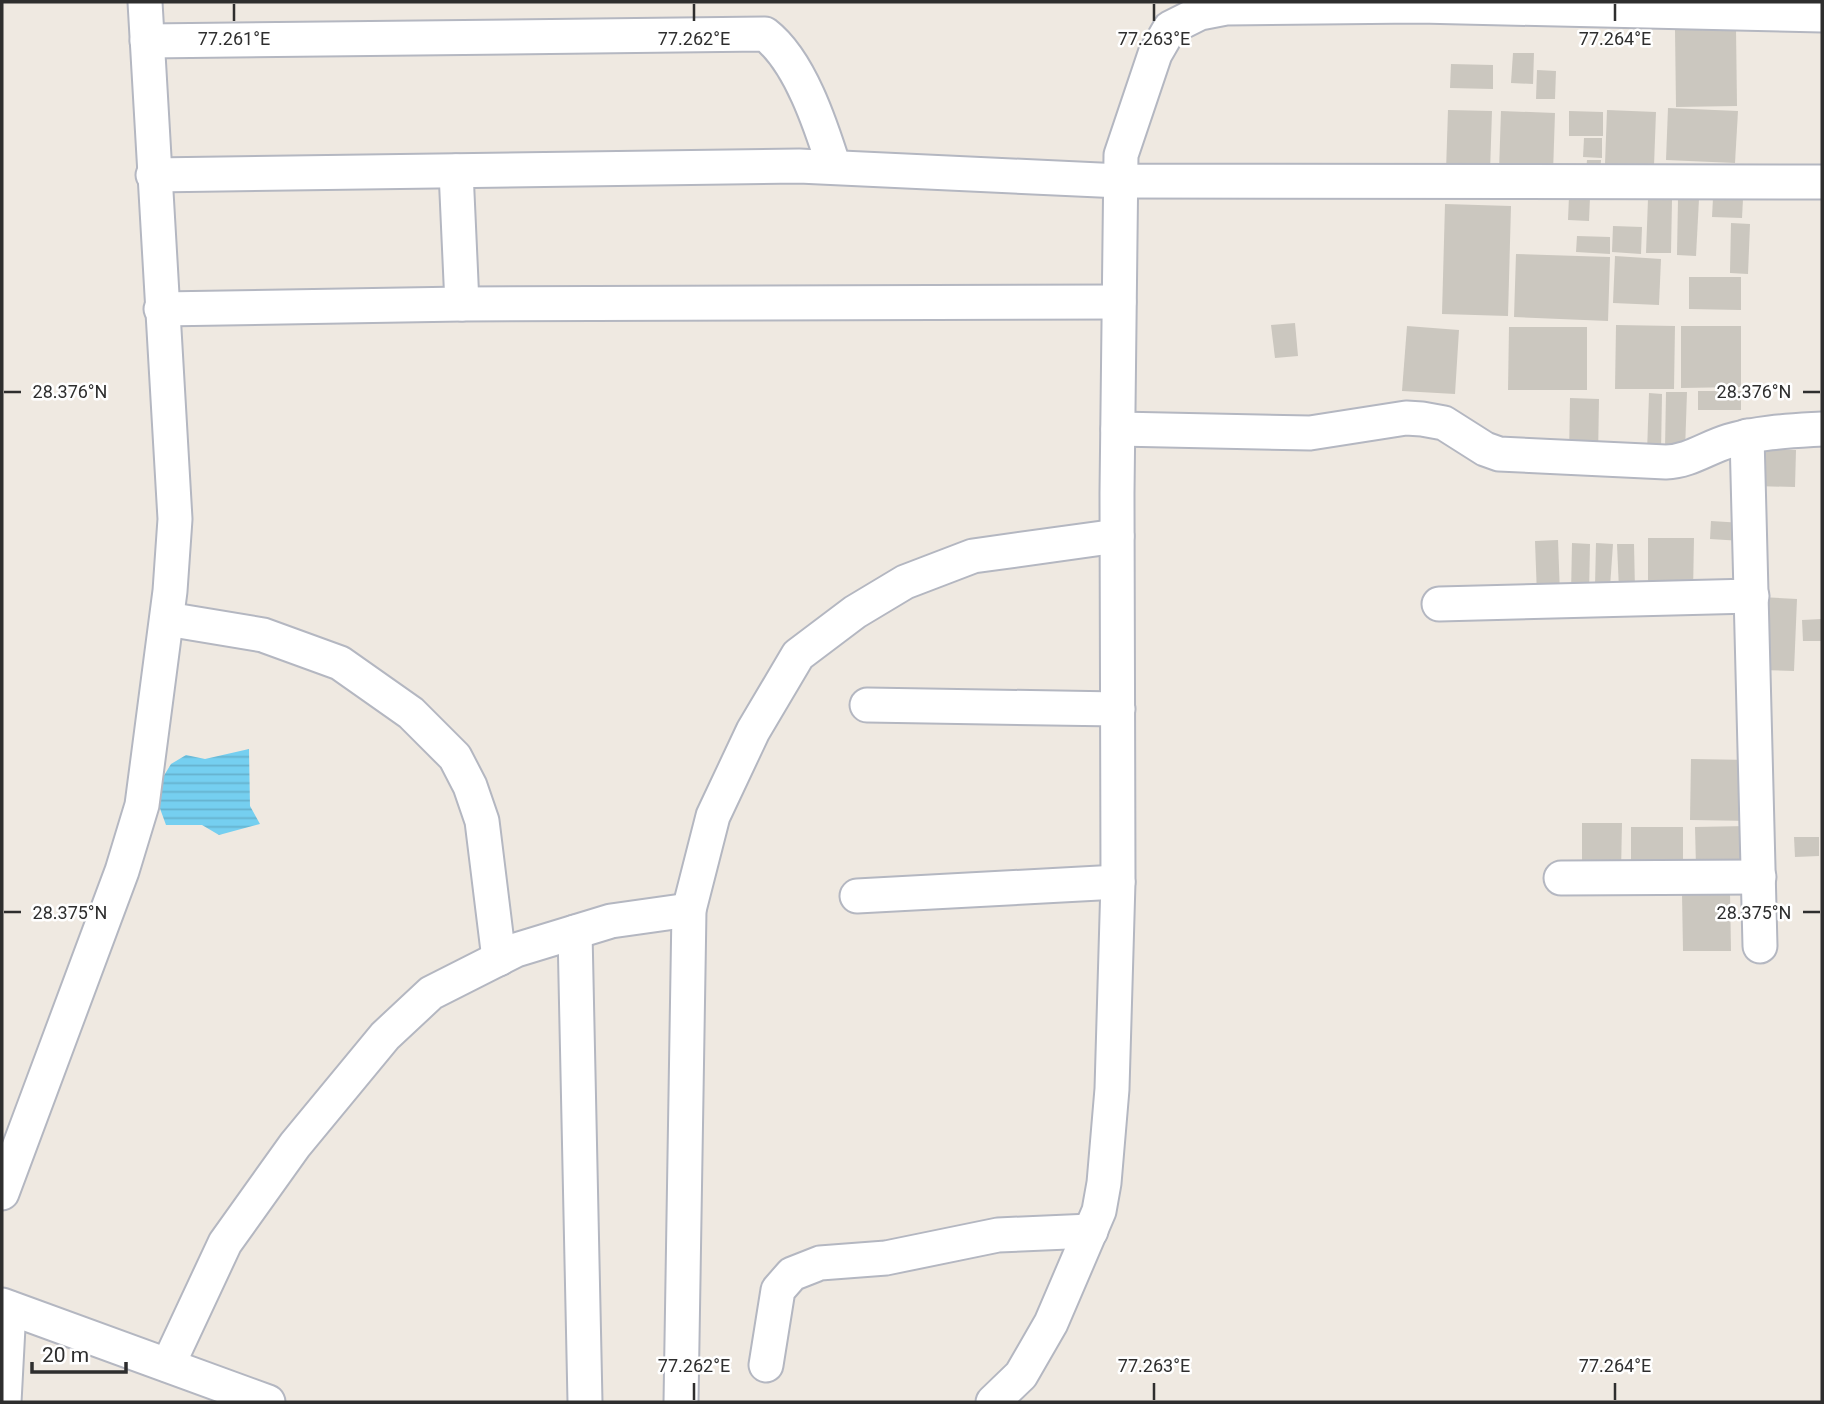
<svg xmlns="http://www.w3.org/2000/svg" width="1824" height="1404" font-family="Roboto,sans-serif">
<defs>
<pattern id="water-rules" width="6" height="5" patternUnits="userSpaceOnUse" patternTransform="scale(1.75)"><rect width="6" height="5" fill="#75cff0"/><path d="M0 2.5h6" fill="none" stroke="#66b2ce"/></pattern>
</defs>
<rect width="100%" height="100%" fill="#efe9e1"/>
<polygon fill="url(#water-rules)" points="249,749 250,806 260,824 219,835 202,825 166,825 154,792 171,764 186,755 205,759"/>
<g fill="#cbc7bf">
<polygon points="1736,28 1737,106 1676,107 1675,30"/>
<polygon points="1513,53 1534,53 1533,84 1511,83"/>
<polygon points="1451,64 1493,65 1493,89 1450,88"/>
<polygon points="1537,70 1556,71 1555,99 1536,99"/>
<polygon points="1668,108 1738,111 1735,163 1666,160"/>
<polygon points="1448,110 1492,111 1490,172 1446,171"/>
<polygon points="1607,110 1656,112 1654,166 1605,164"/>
<polygon points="1501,111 1555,113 1553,173 1499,171"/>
<polygon points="1569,111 1603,112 1603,136 1569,136"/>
<polygon points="1584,138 1602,138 1602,158 1583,157"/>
<polygon points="1587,160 1601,160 1600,173 1586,172"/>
<polygon points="1569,196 1590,197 1589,221 1568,220"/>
<polygon points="1713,198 1743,199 1742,218 1712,217"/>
<polygon points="1648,199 1672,200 1671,253 1646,253"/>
<polygon points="1678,199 1699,199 1696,256 1677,255"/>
<polygon points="1445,204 1511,206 1508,316 1442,314"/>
<polygon points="1731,223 1750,224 1748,274 1730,273"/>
<polygon points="1613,226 1642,227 1641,254 1612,252"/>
<polygon points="1577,236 1610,237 1610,254 1576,252"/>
<polygon points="1516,254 1610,257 1608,321 1514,317"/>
<polygon points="1615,256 1661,259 1659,305 1613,303"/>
<polygon points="1689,277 1741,277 1741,310 1689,309"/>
<polygon points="1295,323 1298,356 1275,358 1271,325"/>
<polygon points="1616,325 1675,326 1674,389 1615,389"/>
<polygon points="1407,326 1459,330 1455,394 1402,391"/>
<polygon points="1681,326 1741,326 1741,387 1681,388"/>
<polygon points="1509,327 1587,327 1587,390 1508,390"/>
<rect x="1698" y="391" width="43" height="19"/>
<polygon points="1666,392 1687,392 1685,451 1665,450"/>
<polygon points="1649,393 1662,394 1661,453 1647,453"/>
<polygon points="1570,398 1599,399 1598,457 1569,457"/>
<polygon points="1757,449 1796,450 1795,487 1755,486"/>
<polygon points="1711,521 1743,523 1742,541 1710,539"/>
<polygon points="1648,538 1694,538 1693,593 1648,592"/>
<polygon points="1558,540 1560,595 1537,596 1535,541"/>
<polygon points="1572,543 1590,544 1589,595 1571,595"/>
<polygon points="1596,543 1613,544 1610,587 1595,586"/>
<polygon points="1617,544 1634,544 1635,590 1619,590"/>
<polygon points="1761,597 1797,599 1794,671 1759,670"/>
<polygon points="1822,619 1822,641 1803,641 1802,620"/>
<polygon points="1691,759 1753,760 1753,821 1690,820"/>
<polygon points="1582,823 1622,823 1621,872 1582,871"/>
<polygon points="1747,826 1747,866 1696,867 1695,827"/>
<rect x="1631" y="827" width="52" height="42"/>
<polygon points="1794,837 1819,837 1819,856 1795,857"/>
<polygon points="1730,892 1731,951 1683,951 1682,893"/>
</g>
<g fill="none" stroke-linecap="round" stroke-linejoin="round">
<g stroke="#b4b7c1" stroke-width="37">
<g id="minor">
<path d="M147 41 765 34C800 61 821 126 834 167"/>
<polyline points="456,171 462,304"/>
<polyline points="153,175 799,166 1121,181 1822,182"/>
<polyline points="161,309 462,304 1119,302"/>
<path d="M1118 429 1310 433 1406 418 1422 419 1444 423 1485 449 1499 454 1666 462C1690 461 1706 448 1729 441 1760 432 1790 431 1822 429"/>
<polyline points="1747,436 1760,946"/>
<polyline points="1439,604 1752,596"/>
<polyline points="167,619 263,635 340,663 411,713 455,757 470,786 482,821 499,959"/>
<polyline points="867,705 1118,709"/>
<polyline points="1561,878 1759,877"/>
<polyline points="857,896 1118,882"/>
<polyline points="575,932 585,1402"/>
<polyline points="2,1193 122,871 142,805 170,591 175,519 145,2"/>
<polyline points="2,1305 268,1402"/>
<polyline points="168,1365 225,1243 295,1145 385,1036 431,993 516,950 611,921 689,910"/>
<polyline points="766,1365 778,1290 792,1274 820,1263 886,1258 998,1235 1091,1231"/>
<polyline points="4,1402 9,1308"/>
<polyline points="681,1402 689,910 713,816 753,731 798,655 855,612 905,582 973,556 1117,536"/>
<polyline points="993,1402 1021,1375 1051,1323 1099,1211 1104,1183 1112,1089 1118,882 1117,493 1121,155 1155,54 1170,28 1200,13 1226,8 1419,6 1822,15"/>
</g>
</g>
<use href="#minor" stroke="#fff" stroke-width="33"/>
</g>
<path fill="none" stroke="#2e2e2e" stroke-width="2.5" d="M234 4V21M694 4V21M1154 4V21M1615 4V21M4 392H21M1803 392H1820M4 912H21M1803 912H1820M694 1383V1400M1154 1383V1400M1615 1383V1400"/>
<g font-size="18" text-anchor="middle" fill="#2e2e2e" stroke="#fff" stroke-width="5" stroke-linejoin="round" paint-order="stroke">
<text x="234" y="45">77.261°E</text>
<text x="694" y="45">77.262°E</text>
<text x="1154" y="45">77.263°E</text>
<text x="1615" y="45">77.264°E</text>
<text x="70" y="398">28.376°N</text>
<text x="1754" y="398">28.376°N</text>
<text x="70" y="919">28.375°N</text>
<text x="1754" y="919">28.375°N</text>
<text x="694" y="1372">77.262°E</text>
<text x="1154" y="1372">77.263°E</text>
<text x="1615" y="1372">77.264°E</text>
</g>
<rect width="1824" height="1404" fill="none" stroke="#2e2e2e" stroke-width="7"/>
<path d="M32 1362v10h94v-10" fill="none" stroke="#2e2e2e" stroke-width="3.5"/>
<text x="42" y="1362" font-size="21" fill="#2e2e2e" stroke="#ffffff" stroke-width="5" paint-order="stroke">20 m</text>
</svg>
